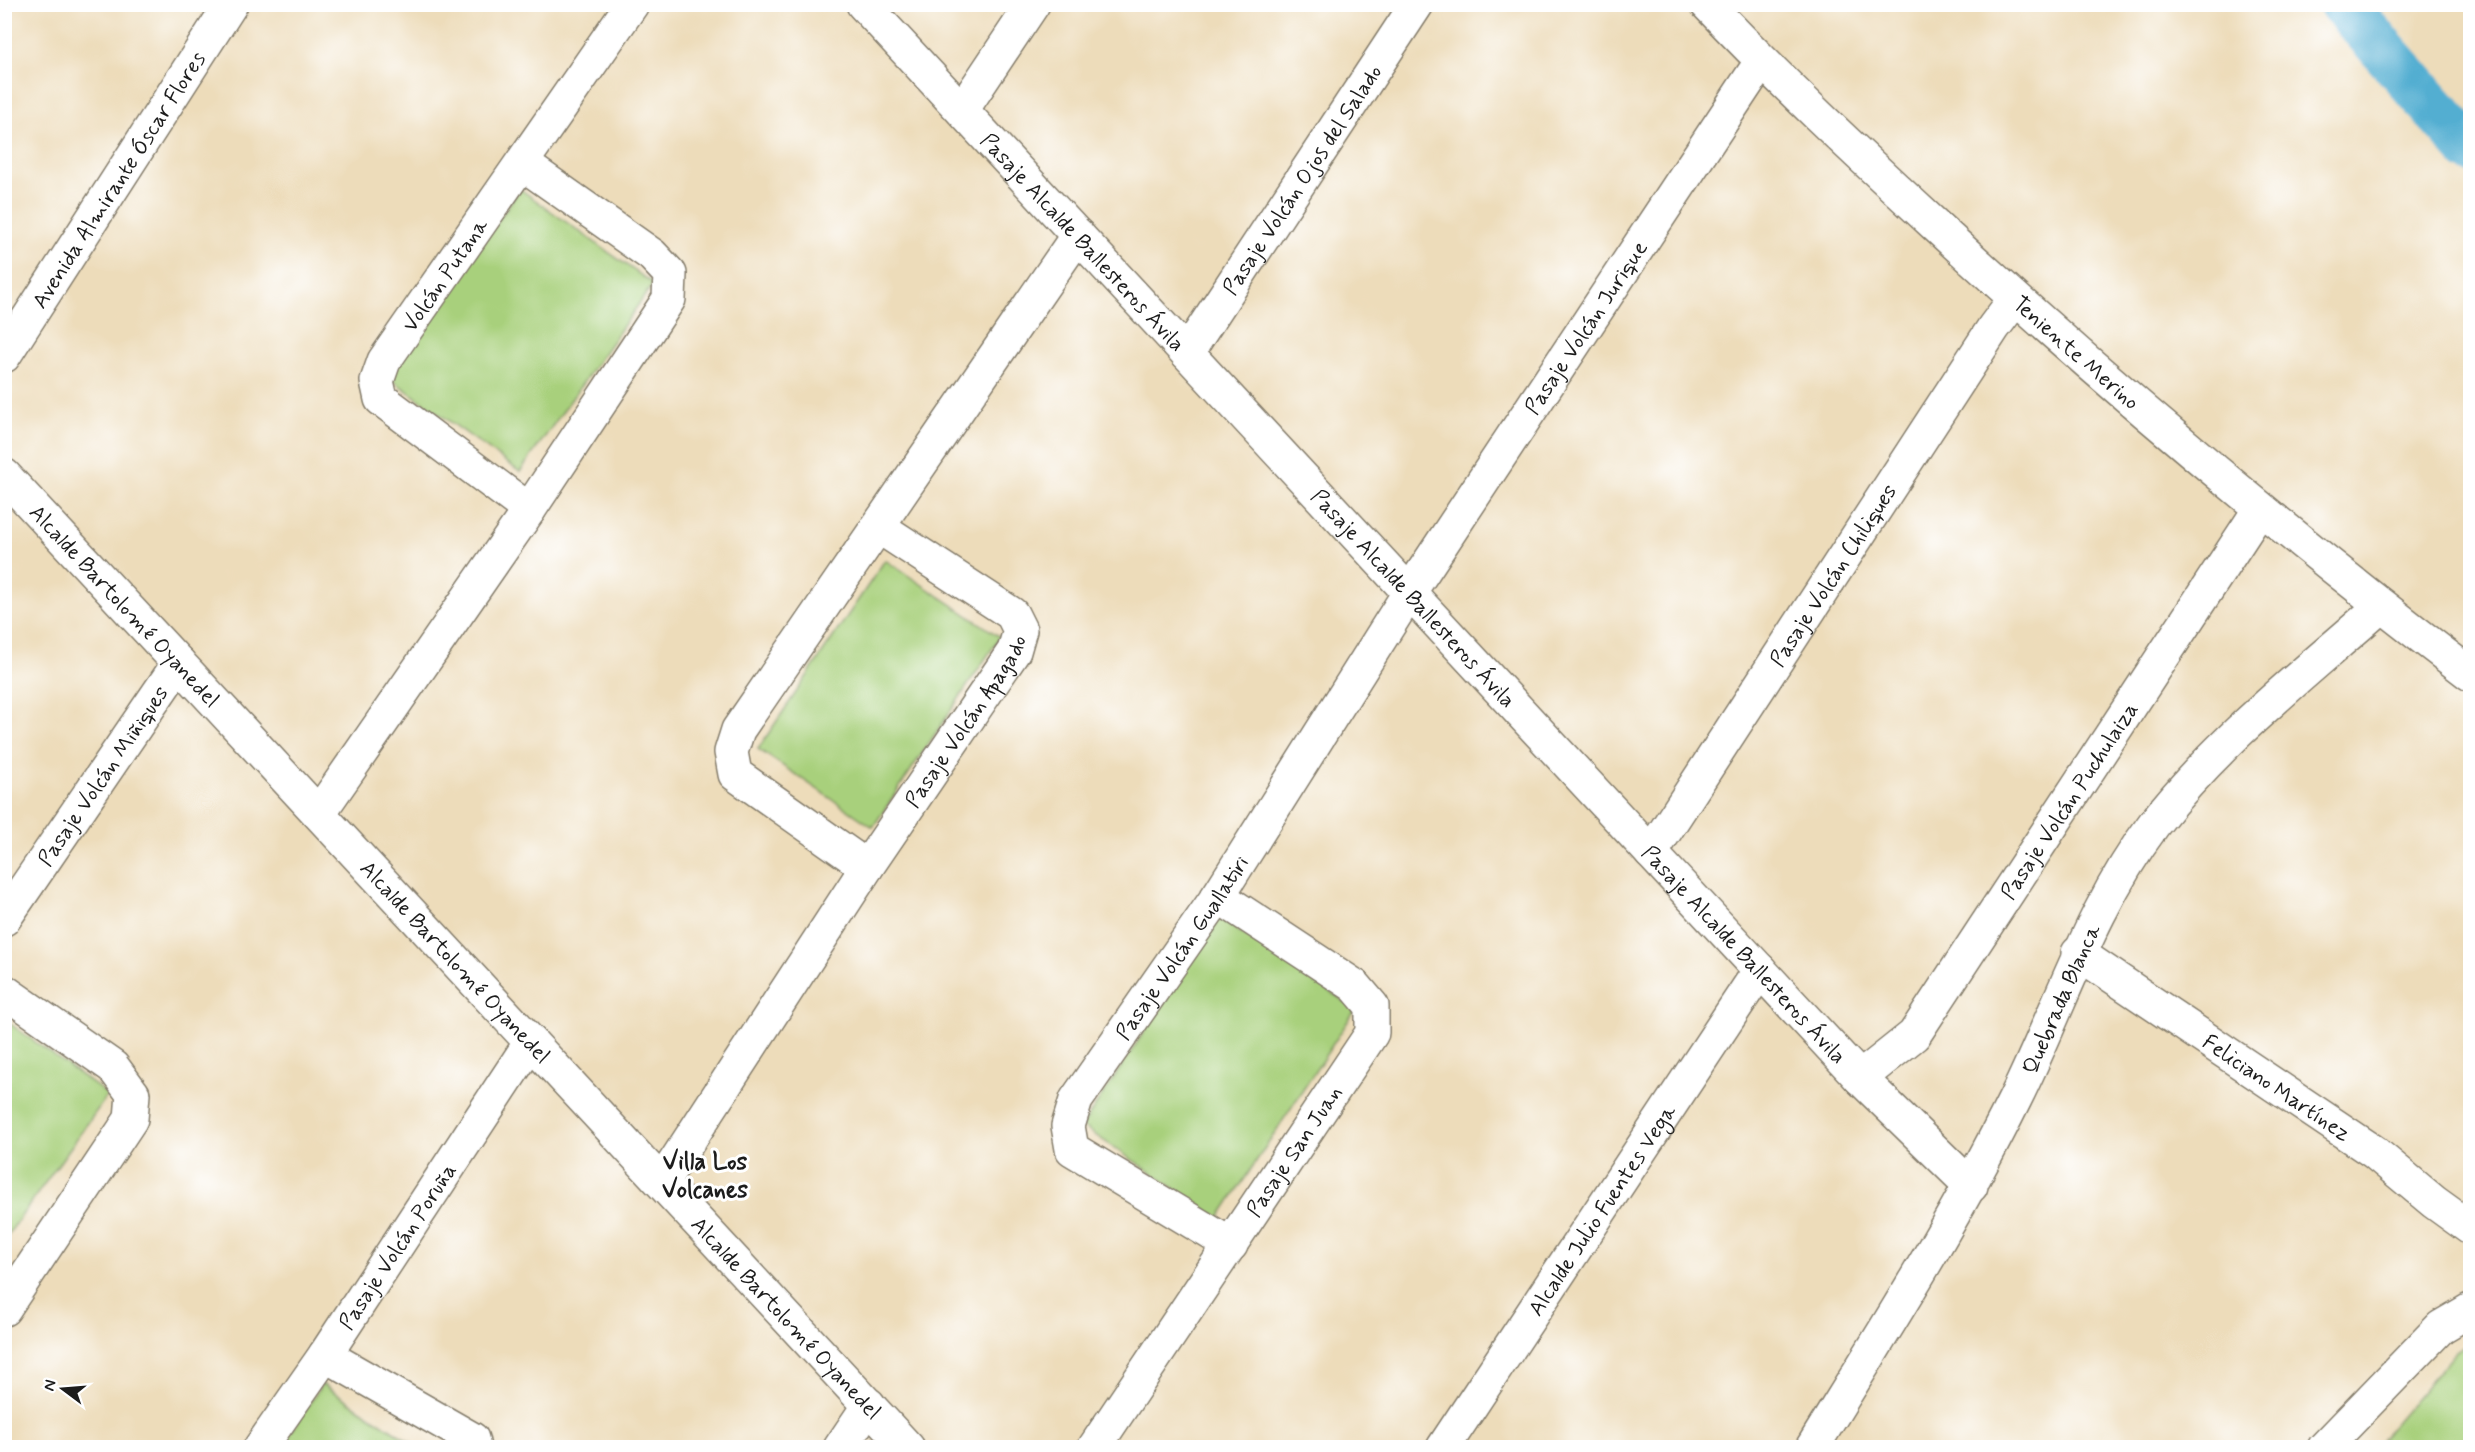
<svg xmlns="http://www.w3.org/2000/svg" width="2475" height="1452" font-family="Mynerve,sans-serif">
<rect width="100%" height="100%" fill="#fff"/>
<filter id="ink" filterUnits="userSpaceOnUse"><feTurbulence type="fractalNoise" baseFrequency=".0167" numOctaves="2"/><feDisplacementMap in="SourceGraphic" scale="12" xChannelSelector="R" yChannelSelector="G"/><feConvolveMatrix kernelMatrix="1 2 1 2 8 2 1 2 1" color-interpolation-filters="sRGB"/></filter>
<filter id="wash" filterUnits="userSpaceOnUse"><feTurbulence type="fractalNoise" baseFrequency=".008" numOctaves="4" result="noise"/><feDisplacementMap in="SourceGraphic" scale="24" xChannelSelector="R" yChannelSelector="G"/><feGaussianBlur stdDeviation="1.35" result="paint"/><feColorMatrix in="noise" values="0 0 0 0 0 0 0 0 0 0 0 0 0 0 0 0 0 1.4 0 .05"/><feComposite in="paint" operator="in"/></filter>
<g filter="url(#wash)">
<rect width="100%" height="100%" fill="#eddcba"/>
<g fill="#a8d07b" stroke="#62764c" stroke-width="1.5">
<polygon points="520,189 653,284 520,472 388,377"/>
<polygon points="885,560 1000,637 873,827 758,749"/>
<polygon points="1219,918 1356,1009 1219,1218 1082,1126"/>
<polygon points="5,1020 108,1095 5,1239"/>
<polygon points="2470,1344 2470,1447 2374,1447 2457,1350"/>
<polygon points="322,1384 418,1447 281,1448"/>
</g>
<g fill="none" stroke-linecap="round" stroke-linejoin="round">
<polyline stroke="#53aed1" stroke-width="48" points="2343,4 2470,149"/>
</g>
</g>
<g filter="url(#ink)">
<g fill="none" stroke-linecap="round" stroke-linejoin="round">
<g stroke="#847c6b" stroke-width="36">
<g id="minor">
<path id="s1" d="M863 4 1860 1078 1971 1186"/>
<path id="s2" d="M1707 4C1780 81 1857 153 1935 225 2106 383 2285 533 2470 674"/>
<polyline points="962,110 1033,4"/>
<path id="s3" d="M1187 353 1417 4"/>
<path id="s4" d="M4 356 231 4"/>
<path id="s5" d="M4 475 908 1448"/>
<path id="s6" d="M529 510 381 399 377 381 384 361 632 4"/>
<polyline points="319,813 529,510 669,299 670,274 652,255 523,164"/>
<path id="s7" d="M1651 853 1994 327 2015 299"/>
<polyline points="867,867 735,774 731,752 738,730 1078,235"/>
<path id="s8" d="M4 919 179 663"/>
<path id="s9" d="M2078 953 2374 1152 2434 1202 2470 1228"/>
<polyline points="4,991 113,1067 133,1094 131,1119 4,1309"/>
<path id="s10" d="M1860 1078 1914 1035 2260 509"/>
<path id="s11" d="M662 1182 867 867 1014 651 1020 630 1012 614 879 527"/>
<path id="s12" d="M1231 1245 1072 1149 1068 1126 1076 1100 1218 896 1409 593 1761 62"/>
<polyline points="325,1355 472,1439 474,1448"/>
<path id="s13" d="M260 1448 325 1355 531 1042"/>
<polyline points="840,1448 869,1405"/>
<path id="s14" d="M1094 1448 1372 1033V1006L1355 986 1218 896"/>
<path id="s15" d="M1443 1448 1760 970"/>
<path id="s16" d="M1812 1448C1883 1333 1955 1220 2015 1099 2061 1006 2090 909 2154 824 2218 741 2303 675 2381 606"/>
<polyline points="2324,1448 2441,1327 2470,1310"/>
</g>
</g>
<use href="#minor" stroke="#fff" stroke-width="33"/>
</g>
</g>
<g text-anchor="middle" stroke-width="6" stroke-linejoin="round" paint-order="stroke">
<g font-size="22" fill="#1c1c1c" stroke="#fff">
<text dy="8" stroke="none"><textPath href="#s3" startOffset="208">Pasaje Volcán Ojos del Salado</textPath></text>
<text dy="8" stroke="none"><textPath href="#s4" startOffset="210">Avenida Almirante Óscar Flores</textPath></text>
<text dy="8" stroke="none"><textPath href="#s1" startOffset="324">Pasaje Alcalde Ballesteros Ávila</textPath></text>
<text dy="8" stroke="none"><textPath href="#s6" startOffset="330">Volcán Putana</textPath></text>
<text dy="8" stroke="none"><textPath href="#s12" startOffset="1162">Pasaje Volcán Jurique</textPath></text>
<text dy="8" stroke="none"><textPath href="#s2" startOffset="508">Teniente Merino</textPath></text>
<text dy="8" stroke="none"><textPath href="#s7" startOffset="332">Pasaje Volcán Chiliques</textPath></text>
<text dy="8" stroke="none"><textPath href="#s1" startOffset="810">Pasaje Alcalde Ballesteros Ávila</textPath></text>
<text dy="8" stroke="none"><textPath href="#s5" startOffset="178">Alcalde Bartolomé Oyanedel</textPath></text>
<text dy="8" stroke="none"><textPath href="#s11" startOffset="552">Pasaje Volcán Apagado</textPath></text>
<text dy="8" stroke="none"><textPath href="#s8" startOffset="174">Pasaje Volcán Miñiques</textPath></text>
<text dy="8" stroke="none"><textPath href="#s10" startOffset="350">Pasaje Volcán Puchulaiza</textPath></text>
<text dy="8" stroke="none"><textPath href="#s12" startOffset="422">Pasaje Volcán Guallatiri</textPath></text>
<text dy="8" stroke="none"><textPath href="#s1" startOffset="1296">Pasaje Alcalde Ballesteros Ávila</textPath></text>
<text dy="8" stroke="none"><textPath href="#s5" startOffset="664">Alcalde Bartolomé Oyanedel</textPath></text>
<text dy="8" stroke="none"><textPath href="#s16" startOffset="514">Quebrada Blanca</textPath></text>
<text dy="8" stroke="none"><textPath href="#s9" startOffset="240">Feliciano Martínez</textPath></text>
<text dy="8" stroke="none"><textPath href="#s14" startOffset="358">Pasaje San Juan</textPath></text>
<text dy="8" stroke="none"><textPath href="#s15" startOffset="286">Alcalde Julio Fuentes Vega</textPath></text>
<text dy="8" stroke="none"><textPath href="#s13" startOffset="244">Pasaje Volcán Poruña</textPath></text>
<text dy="8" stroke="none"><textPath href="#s5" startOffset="1150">Alcalde Bartolomé Oyanedel</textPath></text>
</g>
<g font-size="24" font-weight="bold" fill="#1c1c1c" stroke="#fff">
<text x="705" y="1169">Villa Los<tspan x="705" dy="28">Volcanes</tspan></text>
</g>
</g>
<rect width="2475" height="1452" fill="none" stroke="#fff" stroke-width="24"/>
<g transform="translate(63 1389) rotate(286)" stroke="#ffffff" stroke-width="4.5" paint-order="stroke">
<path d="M0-4.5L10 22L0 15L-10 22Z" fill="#1c1c1c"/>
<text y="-9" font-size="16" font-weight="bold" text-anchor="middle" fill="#1c1c1c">N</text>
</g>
</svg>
